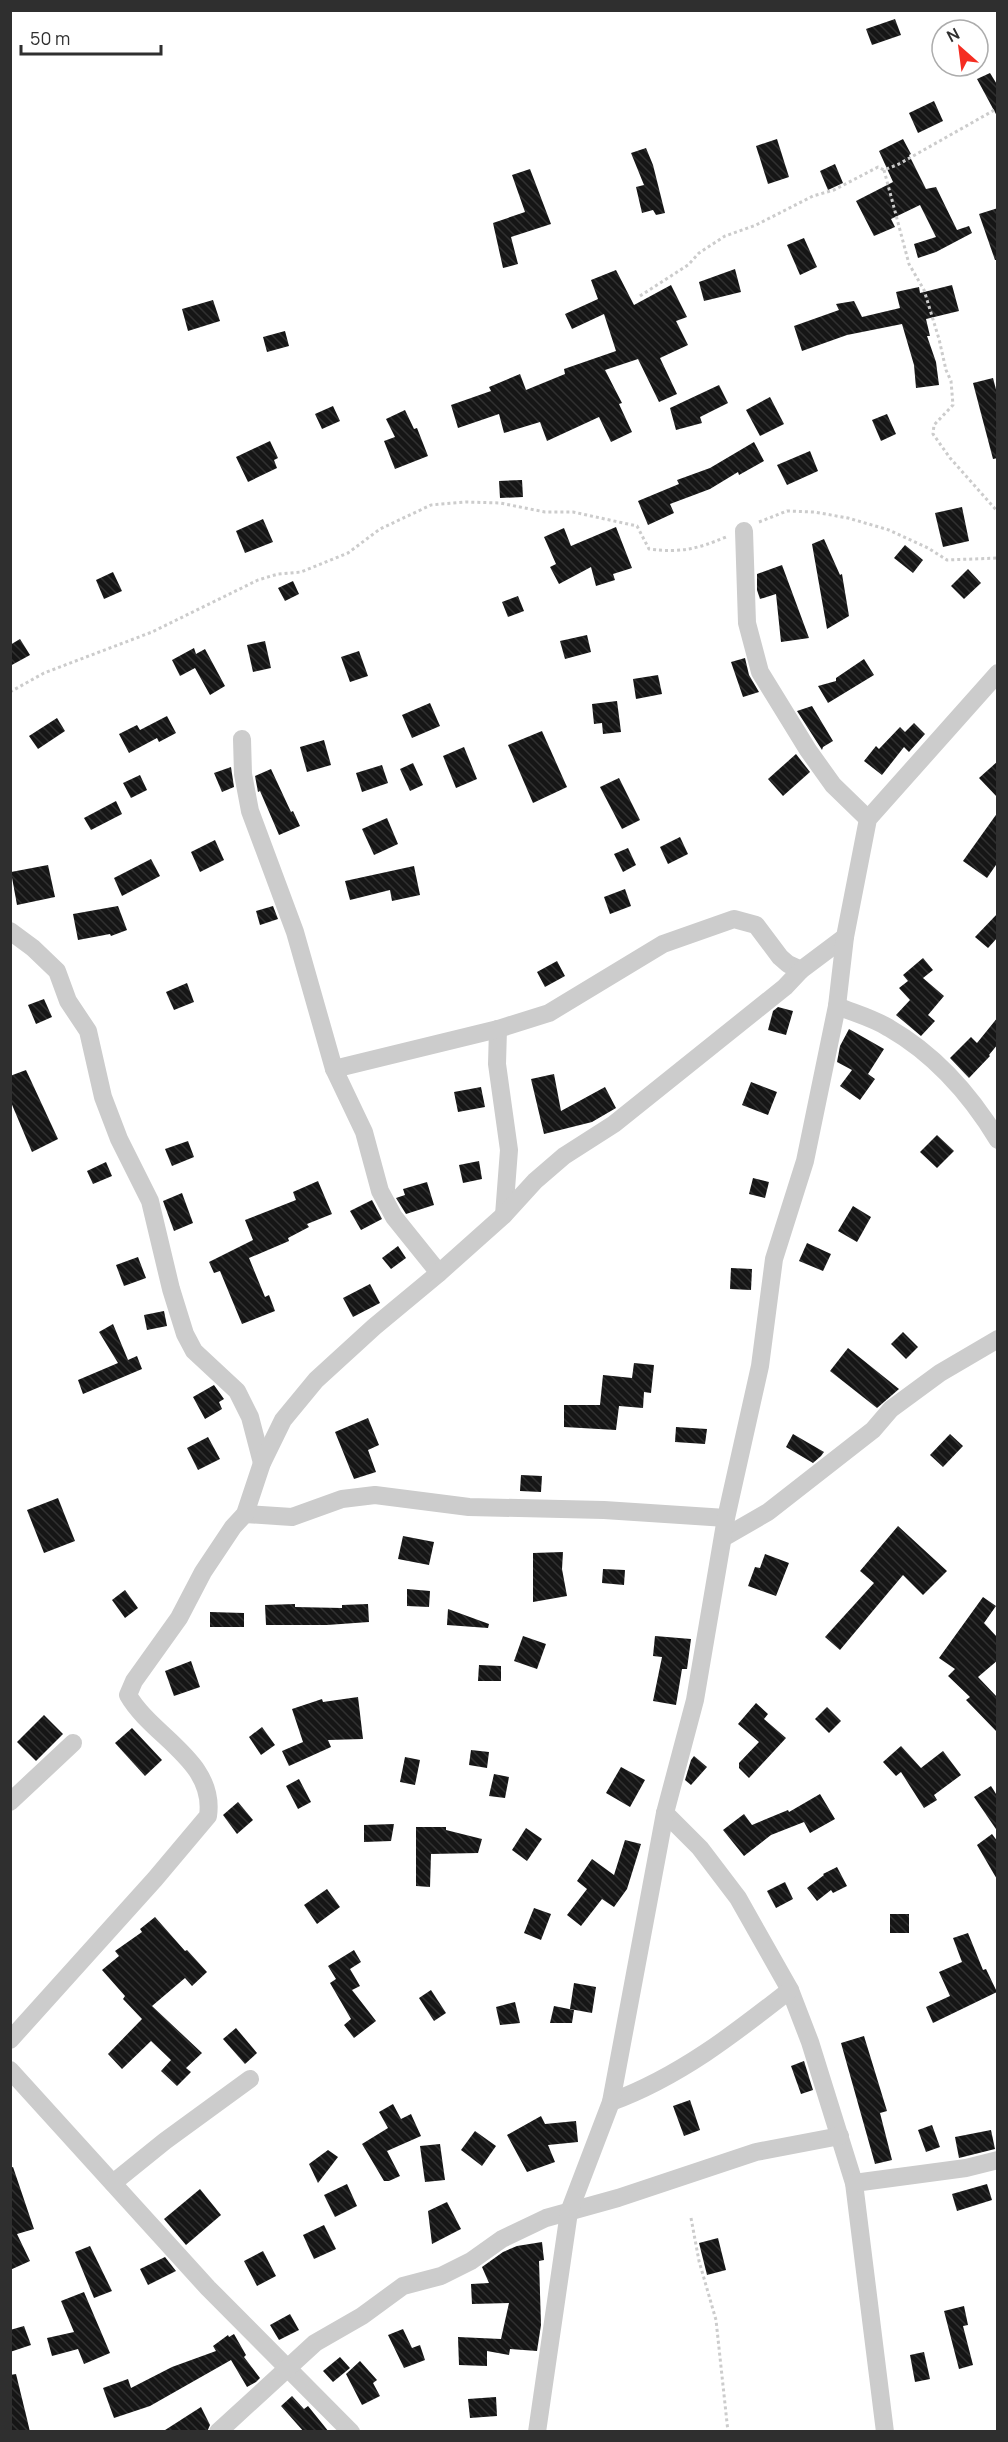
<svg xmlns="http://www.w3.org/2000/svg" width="1008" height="2442" font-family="Manrope,sans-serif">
<defs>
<pattern id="building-back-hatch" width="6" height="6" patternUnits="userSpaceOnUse" patternTransform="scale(1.5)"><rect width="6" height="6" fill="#161616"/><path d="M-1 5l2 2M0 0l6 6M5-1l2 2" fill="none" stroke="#303030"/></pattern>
</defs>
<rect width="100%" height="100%" fill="#fff"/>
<g fill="url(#building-back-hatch)">
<polygon points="895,19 901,35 872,45 866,29"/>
<polygon points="990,73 998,86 998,118 977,79"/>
<polygon points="934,101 943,121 918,133 909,113"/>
<polygon points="777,139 789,177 768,184 756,146"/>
<polygon points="903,139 911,154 909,155 926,189 936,187 957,230 969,226 972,233 936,252 918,258 914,244 936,237 920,205 891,219 895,227 874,236 856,201 893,182 879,151"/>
<polygon points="646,148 653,165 665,213 656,215 653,210 642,213 636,187 644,185 631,153"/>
<polygon points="835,164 843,183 828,190 820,171"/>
<polygon points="530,169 551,224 511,237 518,264 503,268 493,223 525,212 512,175"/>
<polygon points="998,208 998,260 995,260 979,214"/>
<polygon points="804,238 817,267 800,275 787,245"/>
<polygon points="735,269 741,292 704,301 699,282"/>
<polygon points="616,270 634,305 671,285 687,317 676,321 688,345 660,358 677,394 659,402 638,359 605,370 622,403 619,404 632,432 611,442 599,417 547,441 540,422 504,433 499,414 458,428 451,405 491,391 489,387 520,374 526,390 565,374 564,369 616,351 604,314 572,329 565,314 598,299 591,280"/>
<polygon points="952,285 959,311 926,319 930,336 927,336 936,362 939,385 916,388 914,365 902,324 847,335 802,351 794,326 839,310 836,304 854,301 862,317 900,308 896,292 919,287 920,293"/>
<polygon points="213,300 220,321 188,331 182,309"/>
<polygon points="285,331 289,346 267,352 263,337"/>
<polygon points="993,378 998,397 998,458 993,459 973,383"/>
<polygon points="719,385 728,403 700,417 702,423 676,430 670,408"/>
<polygon points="770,397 784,424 760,436 746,410"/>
<polygon points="333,406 340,421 322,429 315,414"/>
<polygon points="405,410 414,429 417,428 428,456 395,469 384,441 395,437 386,419"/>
<polygon points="887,414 896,434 881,441 872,420"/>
<polygon points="270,441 278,458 274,460 277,468 248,482 236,457"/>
<polygon points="754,442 764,461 739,475 738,472 710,489 670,504 674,513 648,525 638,501 679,484 677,480 710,468"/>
<polygon points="810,451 818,471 787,485 777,465"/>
<polygon points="522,480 523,497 500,498 499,481"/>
<polygon points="962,507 969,541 943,547 935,513"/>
<polygon points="263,519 273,542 245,553 236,531"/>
<polygon points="616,527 632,568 613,574 615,580 596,586 591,567 559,584 550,567 556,564 544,537 564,528 571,546"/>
<polygon points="824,539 840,575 842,574 849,616 827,629 812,544"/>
<polygon points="905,545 923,560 913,573 894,558"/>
<polygon points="782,565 809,638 781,642 776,594 760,599 757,590 757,574"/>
<polygon points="968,569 981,583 964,599 951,586"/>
<polygon points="113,572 122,591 104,599 96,580"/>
<polygon points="293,581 299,594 285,601 278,588"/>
<polygon points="518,596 524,611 508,617 502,602"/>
<polygon points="587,635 591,652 565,659 560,641"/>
<polygon points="20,639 30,655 10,666 10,645"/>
<polygon points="265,641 271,668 253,672 247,645"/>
<polygon points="194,648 196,654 205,649 225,686 210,695 195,668 180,676 172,660"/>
<polygon points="359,651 368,676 350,682 341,657"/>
<polygon points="745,658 749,675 759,692 743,697 731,662"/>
<polygon points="864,659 874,675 828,703 818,686 836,681 836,678"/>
<polygon points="658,675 662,694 636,699 633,679"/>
<polygon points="617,701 621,732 603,734 602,723 594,724 592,704"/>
<polygon points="430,703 440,726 412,738 402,715"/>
<polygon points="812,706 833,741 823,747 822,750 797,711"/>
<polygon points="167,716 176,733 159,742 157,738 129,753 119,734 137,725 140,730"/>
<polygon points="57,718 65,731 38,749 29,736"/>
<polygon points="914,723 925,734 909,752 904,747 882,775 864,761 876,746 879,749 900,727 905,732"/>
<polygon points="542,731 567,787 533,803 508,745"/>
<polygon points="324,740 331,765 307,772 300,747"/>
<polygon points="464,747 477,779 456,788 443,756"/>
<polygon points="796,754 810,772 783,796 768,779"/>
<polygon points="998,761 998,798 979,778"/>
<polygon points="413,763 423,785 410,791 400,769"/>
<polygon points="382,765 388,783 362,792 356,773"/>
<polygon points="231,767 234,787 222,792 214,773"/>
<polygon points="271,769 291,812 293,811 300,826 279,835 260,791 258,792 255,776"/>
<polygon points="140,775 147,790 131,798 123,783"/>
<polygon points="619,778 640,820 622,829 600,787"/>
<polygon points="116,801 122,814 91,830 84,818"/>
<polygon points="998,812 998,862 987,878 963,861"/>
<polygon points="387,818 398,844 374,855 362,829"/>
<polygon points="680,837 688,854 668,864 660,847"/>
<polygon points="215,840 224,860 200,872 191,852"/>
<polygon points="628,848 636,865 623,872 614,854"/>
<polygon points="151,859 160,876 122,896 114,878"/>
<polygon points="48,865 55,897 17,905 11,872"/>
<polygon points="414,866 420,895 392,901 390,890 350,900 345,881"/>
<polygon points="625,889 631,906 610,914 604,897"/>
<polygon points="118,906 127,930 111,936 110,934 78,940 73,914"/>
<polygon points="273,906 278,919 260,925 256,911"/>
<polygon points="998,913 998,937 988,948 975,937"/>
<polygon points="923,958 933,970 923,978 944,996 928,1015 935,1021 921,1036 896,1015 910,1000 899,988 908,981 903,975"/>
<polygon points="557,961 565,976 545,987 537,972"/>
<polygon points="187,983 194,1002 174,1010 166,992"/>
<polygon points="44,999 52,1017 36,1024 28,1005"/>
<polygon points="778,1007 793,1011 786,1035 768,1030 773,1011"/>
<polygon points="998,1017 998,1044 989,1055 990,1056 969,1078 950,1058 971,1037 977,1043"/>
<polygon points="849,1029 884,1049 868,1074 875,1079 860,1100 840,1086 852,1070 837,1062 840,1046"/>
<polygon points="26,1070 58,1139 32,1152 10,1100 10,1076"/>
<polygon points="554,1074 561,1111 605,1087 616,1108 592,1122 544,1134 531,1079"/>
<polygon points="751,1082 777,1092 768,1115 742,1105"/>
<polygon points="481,1087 485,1107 458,1112 454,1092"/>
<polygon points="937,1135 954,1151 937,1168 920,1152"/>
<polygon points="188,1141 194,1157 172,1166 165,1149"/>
<polygon points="479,1161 482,1179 463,1183 459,1165"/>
<polygon points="106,1162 112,1176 93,1184 87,1171"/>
<polygon points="753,1178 769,1182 765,1198 749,1194"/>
<polygon points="318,1181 332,1214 307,1224 309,1227 288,1238 289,1241 249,1258 265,1297 269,1295 275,1311 242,1324 220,1271 214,1273 209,1262 253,1240 245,1220 296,1200 293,1192"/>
<polygon points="427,1182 434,1205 406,1214 396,1198 405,1195 403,1189"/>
<polygon points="182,1193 193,1223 174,1231 163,1201"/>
<polygon points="372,1200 382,1219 361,1230 350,1211"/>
<polygon points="853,1206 871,1217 857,1242 838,1231"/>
<polygon points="807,1243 831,1254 823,1271 799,1261"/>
<polygon points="398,1246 406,1258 391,1269 382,1258"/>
<polygon points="138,1257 146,1278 124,1286 116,1265"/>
<polygon points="731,1268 752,1269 751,1290 730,1289"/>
<polygon points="370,1284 380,1303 353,1317 343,1298"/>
<polygon points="164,1311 167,1326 147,1330 144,1315"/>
<polygon points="113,1324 128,1360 137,1356 142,1369 83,1394 78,1380 118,1363 99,1332"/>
<polygon points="903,1332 918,1347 906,1359 891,1344"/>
<polygon points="848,1348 899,1389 877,1408 830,1371"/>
<polygon points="634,1363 654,1365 651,1393 644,1392 643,1408 619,1406 616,1430 564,1427 564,1405 600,1405 603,1375 632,1378"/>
<polygon points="214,1385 224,1399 219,1402 222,1409 205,1419 193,1397"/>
<polygon points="368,1418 379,1445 368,1450 376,1472 354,1479 335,1432"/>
<polygon points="676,1427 707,1429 705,1444 675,1442"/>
<polygon points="793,1434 824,1452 821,1456 813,1463 786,1447"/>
<polygon points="950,1434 963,1446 943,1467 930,1455"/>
<polygon points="208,1437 220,1459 198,1470 187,1448"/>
<polygon points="521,1475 542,1476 541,1492 520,1491"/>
<polygon points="58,1498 75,1541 44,1553 27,1510"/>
<polygon points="898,1526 947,1571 923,1595 903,1575 840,1650 825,1637 874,1583 860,1571"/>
<polygon points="403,1536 434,1542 429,1565 398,1559"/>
<polygon points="563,1552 562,1569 567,1596 533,1602 533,1553"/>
<polygon points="765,1554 789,1563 776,1596 748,1586 755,1567 760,1568"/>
<polygon points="603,1569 625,1570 624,1585 602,1583"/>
<polygon points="407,1589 430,1591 429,1607 407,1606"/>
<polygon points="125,1590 138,1608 125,1618 112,1600"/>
<polygon points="983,1597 996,1606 984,1623 998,1638 998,1660 978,1677 998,1698 998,1733 966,1700 970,1697 948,1676 955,1669 939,1658"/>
<polygon points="295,1604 295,1607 342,1608 342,1605 368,1604 369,1622 327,1625 266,1625 265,1605"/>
<polygon points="448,1609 489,1624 488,1628 447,1625"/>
<polygon points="210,1612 244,1613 244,1627 210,1627"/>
<polygon points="523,1636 546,1644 537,1669 514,1661"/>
<polygon points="655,1636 691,1639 687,1669 682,1669 676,1705 653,1701 662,1657 653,1656"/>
<polygon points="191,1661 200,1687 174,1696 165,1671"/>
<polygon points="479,1665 501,1666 501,1681 478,1681"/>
<polygon points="358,1697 363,1739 328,1740 331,1747 289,1766 282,1751 303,1742 292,1709 322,1699 323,1702"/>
<polygon points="756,1703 768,1714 764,1719 786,1738 749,1778 739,1768 739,1763 759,1742 738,1724"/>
<polygon points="827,1707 841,1721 829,1733 815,1719"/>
<polygon points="44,1715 63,1734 36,1761 17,1742"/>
<polygon points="262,1727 275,1745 261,1755 249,1737"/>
<polygon points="132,1728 162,1760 145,1776 115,1743"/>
<polygon points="901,1746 921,1768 943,1751 961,1775 934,1795 937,1800 924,1808 901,1772 896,1776 883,1762"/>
<polygon points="471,1750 489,1752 487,1768 469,1765"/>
<polygon points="694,1756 707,1767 691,1785 685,1780 691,1760"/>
<polygon points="405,1757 420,1760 415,1785 400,1782"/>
<polygon points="621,1767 645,1780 630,1807 606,1793"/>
<polygon points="494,1774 509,1777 505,1798 489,1796"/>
<polygon points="299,1779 311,1802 298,1809 286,1786"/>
<polygon points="991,1786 998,1797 998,1832 974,1797"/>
<polygon points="820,1794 835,1819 810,1833 804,1822 771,1835 744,1856 723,1830 744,1814 752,1825 788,1810 789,1812"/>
<polygon points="238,1802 253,1820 237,1834 223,1815"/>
<polygon points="394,1824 391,1841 364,1842 364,1825"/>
<polygon points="416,1827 446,1827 446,1830 482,1839 478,1853 431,1854 430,1887 416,1886"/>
<polygon points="526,1828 542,1839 527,1861 512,1850"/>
<polygon points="992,1834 998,1842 998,1881 977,1845"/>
<polygon points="625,1840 641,1844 627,1889 614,1907 602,1899 581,1926 567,1915 587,1889 577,1881 592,1859 614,1875"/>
<polygon points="837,1867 847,1886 833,1893 831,1890 817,1901 807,1888 824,1875 823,1874"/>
<polygon points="785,1882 793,1899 776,1908 767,1891"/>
<polygon points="327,1889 340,1907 317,1924 304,1905"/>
<polygon points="534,1908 551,1914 541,1940 524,1933"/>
<rect x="890" y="1914" width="19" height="19"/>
<polygon points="155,1917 185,1951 187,1950 207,1972 192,1986 185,1978 152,2006 202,2053 186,2068 191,2072 177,2086 161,2071 171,2060 151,2041 122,2069 108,2054 142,2019 123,1999 125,1996 102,1970 119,1956 115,1951 142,1932 140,1929"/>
<polygon points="968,1933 983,1970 986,1969 997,1992 933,2023 926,2007 950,1996 939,1972 962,1962 953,1938"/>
<polygon points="354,1950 361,1962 350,1969 360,1986 352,1990 376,2021 354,2038 344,2025 351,2019 330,1983 336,1979 328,1966"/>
<polygon points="574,1983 596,1987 592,2013 570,2009"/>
<polygon points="431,1990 446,2013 434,2021 419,1998"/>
<polygon points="515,2002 520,2023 500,2025 496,2007"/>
<polygon points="554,2006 574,2010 572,2023 550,2023"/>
<polygon points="236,2028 257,2053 245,2064 223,2039"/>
<polygon points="864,2036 887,2111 880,2113 892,2160 875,2164 841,2043"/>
<polygon points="804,2061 813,2090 801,2094 791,2066"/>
<polygon points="690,2100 700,2130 684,2136 673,2106"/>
<polygon points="393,2104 401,2119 411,2114 421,2136 387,2151 400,2176 389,2181 384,2181 362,2144 388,2128 379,2112"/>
<polygon points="541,2116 545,2124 576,2121 578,2142 548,2145 555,2162 527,2172 507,2135"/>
<polygon points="932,2125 940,2147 926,2152 918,2130"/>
<polygon points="991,2130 995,2149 959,2158 955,2137"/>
<polygon points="475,2131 496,2146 482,2166 461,2150"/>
<polygon points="440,2144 445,2180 425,2182 420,2146"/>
<polygon points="328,2150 338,2157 318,2183 309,2164"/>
<polygon points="13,2167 34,2229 17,2234 30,2261 10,2270 10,2168"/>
<polygon points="347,2184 357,2206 335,2217 324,2195"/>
<polygon points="987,2184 992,2200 957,2211 952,2194"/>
<polygon points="200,2189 221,2215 186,2245 164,2219"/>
<polygon points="447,2202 461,2229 432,2244 428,2211"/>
<polygon points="324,2225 336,2249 314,2259 303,2235"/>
<polygon points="718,2238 726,2270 707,2275 699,2243"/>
<polygon points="542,2242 544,2260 539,2261 541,2325 537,2351 510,2349 509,2355 487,2351 487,2366 459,2365 458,2337 501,2339 509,2303 472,2304 471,2284 489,2283 482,2267 503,2252 517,2246"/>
<polygon points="90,2246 112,2291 94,2298 75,2252"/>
<polygon points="263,2251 276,2276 257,2286 244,2261"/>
<polygon points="165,2257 176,2271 148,2285 140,2269"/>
<polygon points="84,2292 110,2353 84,2364 78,2349 52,2356 47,2338 74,2332 61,2301"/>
<polygon points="964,2306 968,2325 963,2326 973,2365 959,2369 944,2311"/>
<polygon points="290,2314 299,2330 279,2340 270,2325"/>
<polygon points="24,2326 31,2345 10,2352 10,2330"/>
<polygon points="403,2329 412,2348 420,2345 425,2360 404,2368 388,2335"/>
<polygon points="234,2334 246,2355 244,2357 260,2378 256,2382 247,2387 231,2360 150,2406 114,2418 103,2388 128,2379 131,2388 172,2367 216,2351 213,2346 228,2335 229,2337"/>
<polygon points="924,2352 930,2379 915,2382 910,2355"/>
<polygon points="340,2357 350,2368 333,2382 323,2371"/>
<polygon points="360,2361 377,2380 373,2383 380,2396 362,2405 346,2374"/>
<polygon points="16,2374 27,2419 30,2432 10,2432 10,2375"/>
<polygon points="292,2396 304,2409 308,2406 329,2432 304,2432 281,2406"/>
<polygon points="496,2397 497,2416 470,2418 468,2399"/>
<polygon points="201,2407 210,2425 207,2432 162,2432"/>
</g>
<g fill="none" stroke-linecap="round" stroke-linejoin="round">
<g stroke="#ccc" stroke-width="3" stroke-dasharray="3 3" stroke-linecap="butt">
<polyline points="884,170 909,264 924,290 939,339 946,370 951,381 953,405 934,425 933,434 950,458 998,512"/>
<polyline points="640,296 688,265 699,253 725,236 756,225 813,196 834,190 878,167 884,170 899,164 998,108"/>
<polyline points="759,522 787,511 814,512 848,518 889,530 928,548 947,560 998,558"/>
<path d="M10 692 44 673 152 632 258 580 278 574 301 572 348 553 380 529 431 505 466 502 500 503 545 512H573L637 526 649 549C681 553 697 549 726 537"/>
<polyline points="691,2218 699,2261 716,2320 728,2432"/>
</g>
<g stroke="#ccc" stroke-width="18">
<polyline points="744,531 747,623 760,672 808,750 833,785 868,819"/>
<polyline points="242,739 243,774 250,811 295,932 334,1069 364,1132 380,1191 394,1217 439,1273"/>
<polyline points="10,931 33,948 57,971 68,1001 88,1031 103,1097 119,1139 150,1201 171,1289 185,1334 194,1351 237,1391 250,1417 262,1463"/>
<path d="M837 1006C854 1013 873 1018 889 1028 936 1055 970 1094 998 1140"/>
<polyline points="498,1029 497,1064 509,1150 504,1215"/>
<polyline points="334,1069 498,1029 549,1013 663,944 734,919 756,925 780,957 788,964 801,970"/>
<polyline points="245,1514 292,1517 342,1499 375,1495 469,1507 604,1510 726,1518"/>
<polyline points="723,1538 768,1512 873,1430 891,1409 940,1373 998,1339"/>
<polyline points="10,1802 73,1743"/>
<polyline points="665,1813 700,1848 738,1898 790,1990 810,2042 854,2183 885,2432"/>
<path d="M10 2040 155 1879 208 1816C216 1761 152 1737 128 1695L134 1681 179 1618 203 1572 233 1527 245 1514 262 1463 283 1420 316 1380 374 1327 439 1273 504 1215 535 1181 564 1156 614 1124 785 987 801 970 845 937"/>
<polyline points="10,2070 208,2288 351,2432"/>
<path d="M611 2102C679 2077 734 2034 790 1990"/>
<polyline points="113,2183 165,2141 250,2079"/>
<polyline points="854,2183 966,2168 998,2160"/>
<polyline points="218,2432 315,2343 362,2316 403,2286 441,2276 471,2261 502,2239 546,2218 618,2198 756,2152 840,2136"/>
<polyline points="537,2432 569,2212 611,2102 665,1813 695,1700 726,1518 760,1366 774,1259 805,1161 837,1006 845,937 868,819 998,673"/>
</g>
</g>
<rect width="1008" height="2442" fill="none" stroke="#2f2f2f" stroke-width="24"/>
<g transform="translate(960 48) rotate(332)"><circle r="28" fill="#ffffff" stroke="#acacac" stroke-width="1.5"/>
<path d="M0-4.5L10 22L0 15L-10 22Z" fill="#f52d22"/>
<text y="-9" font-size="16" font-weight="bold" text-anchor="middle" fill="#2f2f2f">N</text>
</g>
<path d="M21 45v9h140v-9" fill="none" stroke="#2f2f2f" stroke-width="3"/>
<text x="30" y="45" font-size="18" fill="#2f2f2f" stroke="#ffffff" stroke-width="4.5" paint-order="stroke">50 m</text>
</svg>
